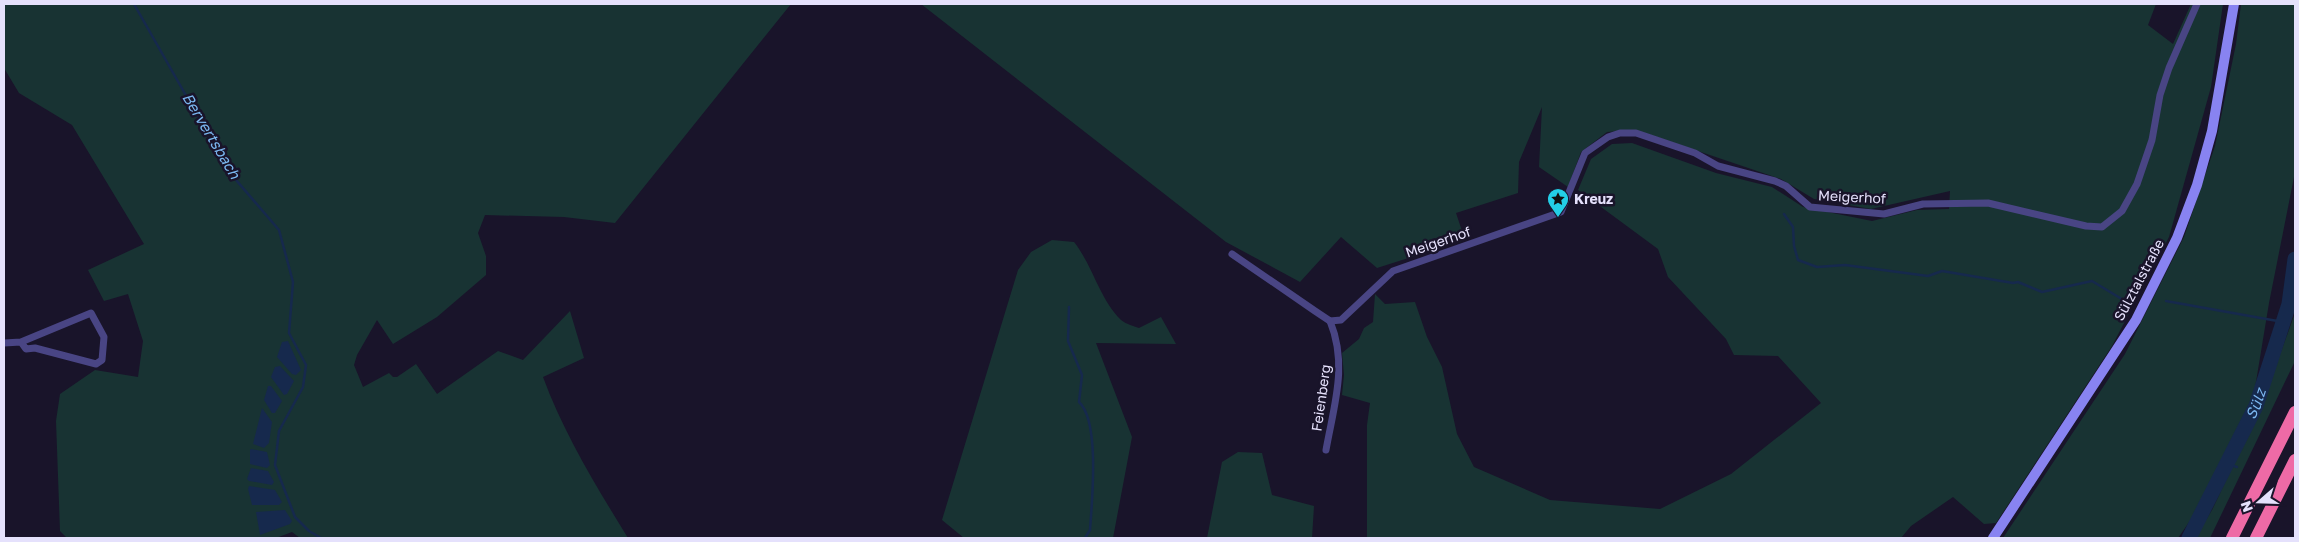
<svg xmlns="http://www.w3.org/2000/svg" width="2299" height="542" font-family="'Golos Text',sans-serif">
<rect width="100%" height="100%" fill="#19142a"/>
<g fill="#183333">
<path d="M4 4H791L615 223 564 217 485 215 478 233 486 256V275L437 317 393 344 377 320 357 355 354 365 363 387 389 373 393 377H397L416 364 437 394 498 351 523 360 570 311 584 358 543 377C564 434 596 486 628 538H300L292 532 276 538H67L60 531 56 421 60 394 95 370 138 377 143 341 128 294 104 301 88 270 144 244 72 125 19 93 4 68Z"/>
<polygon points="921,4 2156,4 2148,25 2173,44 2191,4 2223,4 2211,87 2169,237 2112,346 1996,523 1984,524 1953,497 1911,526 1901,538 1367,538 1367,425 1370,403 1342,395 1344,375 1342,353 1359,339 1364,328 1373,322 1375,294 1385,304 1415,302 1427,337 1442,367 1457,434 1474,467 1550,500 1660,509 1731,474 1821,403 1778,356 1734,355 1726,339 1668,277 1658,249 1578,190 1591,159 1612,144 1632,143 1716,173 1772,187 1803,207 1872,221 1917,210 1949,209 1950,191 1871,209 1814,199 1781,179 1636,130 1607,132 1581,152 1568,187 1539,167 1542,107 1519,162 1518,193 1456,213 1465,240 1377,268 1341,237 1300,282 1226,242"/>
<polygon points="2241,4 2295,4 2295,172 2269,303 2254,394 2192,518 2178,538 2003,538 2125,354 2184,237 2215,146 2236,44"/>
<path d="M1052 240 1074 242C1093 266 1099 298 1121 320 1126 324 1133 326 1139 328L1161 317 1176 344 1096 343 1132 437 1113 538H964L942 520 1018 270 1031 252Z"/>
<polygon points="2295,313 2295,361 2210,538 2195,538 2212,510 2261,407"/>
<polygon points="1238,452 1262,453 1272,495 1314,506 1312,538 1207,538 1222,462"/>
</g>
<g fill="#16294d">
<polygon points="288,341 301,370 296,375 292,374 277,357 282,342"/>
<polygon points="280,366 294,381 287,394 284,395 271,377 275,367"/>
<polygon points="268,386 271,386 282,401 275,413 272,413 264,400"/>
<polygon points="262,408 272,422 269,443 264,448 253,444"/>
<polygon points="251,449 267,452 270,465 267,468 250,464 250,450"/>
<polygon points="251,468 268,471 274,482 272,485 249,481 247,479"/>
<polygon points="249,486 275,490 282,502 279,505 252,505 248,489"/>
<polygon points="285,510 292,521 290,524 260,535 256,512"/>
</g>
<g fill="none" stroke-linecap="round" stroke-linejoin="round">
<g stroke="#16294d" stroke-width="2.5">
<polyline points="134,4 230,173 279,230 293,282 289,333 306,365 303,387 279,431 275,465 295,517 309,531 321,538"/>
<polyline points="1784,214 1793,227 1794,246 1798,260 1817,267 1845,265 1928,276 1942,271 2013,283 2018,282 2042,292 2092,281 2125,301 2134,301"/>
<polyline points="2166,301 2283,322"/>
<path d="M1069 307 1068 341 1082 375 1079 402C1100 421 1092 501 1090 530L1085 538"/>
<polyline points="2227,464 2237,467"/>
</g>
<path stroke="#16294d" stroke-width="15" id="s1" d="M2189 538 2256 406 2289 304 2295 259"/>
<g stroke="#494584" stroke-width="7">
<polyline points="1232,254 1315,311 1330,321 1341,320 1393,271 1561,212 1585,153 1608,137 1620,133 1636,133 1695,153 1718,166 1775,181 1786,186 1810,207 1884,214 1923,204 1988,203 2086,226 2102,227 2122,211 2137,184 2152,140 2160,95 2169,68 2197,4"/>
<polyline points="4,343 21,342 91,313 104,337 102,360 96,364 35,348 26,349 21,342"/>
<path d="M1326 450C1334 405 1348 365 1330 321"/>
</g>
<polyline stroke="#8883f1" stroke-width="10" points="1993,538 2136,320 2177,238 2197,185 2212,131 2234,4"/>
<g stroke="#ee6aa6" stroke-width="12">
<polyline points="2232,538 2295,412"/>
<polyline points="2256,538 2295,460"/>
</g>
</g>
<defs>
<g id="sight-pin" transform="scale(1.125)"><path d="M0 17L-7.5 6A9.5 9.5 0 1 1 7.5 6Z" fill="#23cee6" stroke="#19142a"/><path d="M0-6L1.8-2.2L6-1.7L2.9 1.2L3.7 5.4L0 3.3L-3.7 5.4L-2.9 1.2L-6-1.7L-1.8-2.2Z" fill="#111"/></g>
</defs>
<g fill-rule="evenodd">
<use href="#sight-pin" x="1558" y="199"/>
</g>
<g text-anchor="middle" stroke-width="5" stroke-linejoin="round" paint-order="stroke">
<g font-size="14" fill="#e5e1fc" stroke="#19142a">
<text transform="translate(1852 197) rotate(3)" y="5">Meigerhof</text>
<text transform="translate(1438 242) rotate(-19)" y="5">Meigerhof</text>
<text transform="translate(2139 280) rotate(-62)" y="5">Sülztalstraße</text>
<text transform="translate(1321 398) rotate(-82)" y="5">Feienberg</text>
</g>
<g font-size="14" font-weight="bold" fill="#e5e1fc" stroke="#19142a" text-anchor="start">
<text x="1574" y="204">Kreuz</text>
</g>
<g font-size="15" font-style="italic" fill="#7bb7f0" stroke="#19142a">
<text transform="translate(211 136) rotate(59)" y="5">Bervertsbach</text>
<text dy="5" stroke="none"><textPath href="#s1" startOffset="150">Sülz</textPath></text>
</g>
</g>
<rect width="2299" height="542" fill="none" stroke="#e5e1fc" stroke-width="10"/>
<g transform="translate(2259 502) rotate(250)" stroke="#19142a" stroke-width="4" paint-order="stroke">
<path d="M0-4L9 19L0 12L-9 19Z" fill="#e5e1fc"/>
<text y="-8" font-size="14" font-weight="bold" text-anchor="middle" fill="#e5e1fc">N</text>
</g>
</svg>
